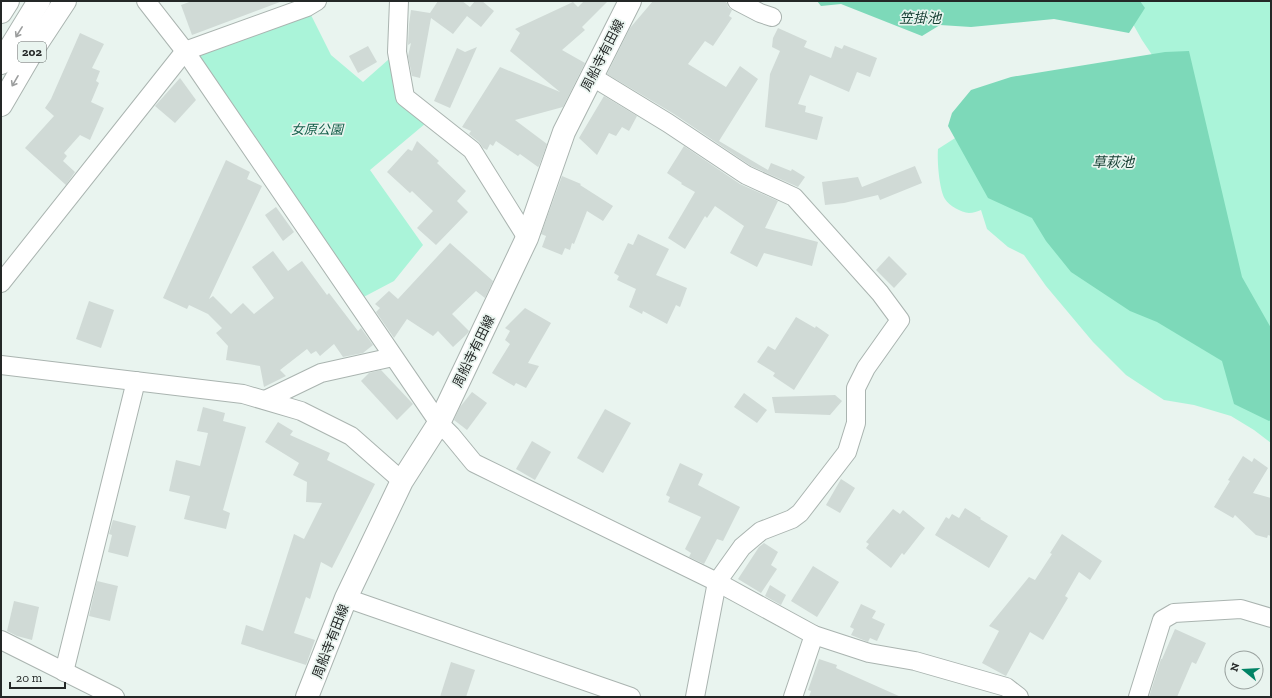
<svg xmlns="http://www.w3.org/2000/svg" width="1272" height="698" font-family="'Zilla Slab','Noto Sans JP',serif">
<rect width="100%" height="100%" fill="#e9f4ef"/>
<g fill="#aaf4d9">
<path d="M1120 1H1271V443L1254 430 1231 416 1194 405 1164 400 1126 375 1093 342 1046 286 1024 255 1008 247 987 229 981 210C978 211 973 213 969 213 961 212 949 206 945 199 939 189 937 160 938 149L963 133 1231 275 1181 98 1142 40Z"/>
<polygon points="307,7 331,55 363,82 397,52 405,97 432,118 370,170 423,245 394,281 356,301 185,51"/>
</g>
<g fill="#7dd9b9">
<polygon points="817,1 1140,1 1145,8 1129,33 1054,19 971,27 940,25 922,36 841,4 821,6"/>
<polygon points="1189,51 1242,277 1271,328 1271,420 1269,421 1234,404 1222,361 1157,322 1130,311 1071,272 1046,241 1032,218 988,198 948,126 952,113 971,90 1011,77 1165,52"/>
</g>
<g fill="#d0dad6">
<polygon points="192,1 280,1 280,2 192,35 181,5"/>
<polygon points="438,1 462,1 470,7 475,1 482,1 494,11 481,27 467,16 453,34 431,18 420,78 412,76 408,56 411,43 408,45 409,24 411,10 430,13"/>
<polygon points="584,1 608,1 582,27 585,30 562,50 585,63 563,107 515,120 547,144 539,166 538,167 520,154 518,156 496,141 493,146 490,144 487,150 483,148 479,142 469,134 471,131 462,127 500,67 560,92 510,51 520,33 515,29 573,2 578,7"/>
<polygon points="653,1 724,1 727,3 728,7 732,10 729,16 732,18 713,46 705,41 688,64 726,87 740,66 758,79 719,141 768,170 771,163 791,171 792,169 805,177 798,187 751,166 674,114 607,74 630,28"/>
<polygon points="778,28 807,41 804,47 831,58 835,46 842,49 844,45 877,58 870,77 857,72 849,92 810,75 798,104 806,106 805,112 823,117 817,140 765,127 770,74 780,51 772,47 773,38"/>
<polygon points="80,33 104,44 92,68 100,71 96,81 99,83 91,102 104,108 90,140 80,135 64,153 67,156 63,161 75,172 66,185 25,148 54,116 45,108 51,99"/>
<polygon points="368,46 377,62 358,73 349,56"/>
<polygon points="477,47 450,108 434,101 457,48 465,52"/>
<polygon points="180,78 196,100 175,123 155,106"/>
<polygon points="604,96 637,116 629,131 622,127 616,136 609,133 597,155 579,138"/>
<polygon points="417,141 439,161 437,163 466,191 457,201 468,212 436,245 417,228 433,211 412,191 410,193 387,172 408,149 412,151"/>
<polygon points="684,146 740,184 778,201 765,228 818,242 812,266 764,253 757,267 730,253 744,226 715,206 707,218 705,216 685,249 668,238 695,192 681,184 682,183 667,173"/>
<polygon points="226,160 250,172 247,179 262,186 209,299 213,296 231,314 243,303 254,314 274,298 252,267 273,251 288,271 302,261 327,295 329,293 358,331 361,328 373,345 363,353 343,357 334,344 320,356 316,351 311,354 307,349 280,370 286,376 264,387 260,366 226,360 228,346 216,333 222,328 208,314 189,305 187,309 163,298"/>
<polygon points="915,166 922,183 880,200 878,195 844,203 825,205 822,182 858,177 862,187"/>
<polygon points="562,176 581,184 580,185 613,206 603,221 587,211 574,244 572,243 570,250 565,248 562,255 542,247 546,236 541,234"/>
<polygon points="276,207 294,232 283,241 265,215"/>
<polygon points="638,234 669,249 656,275 687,288 680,307 676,305 667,324 643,311 642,314 629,307 636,289 617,280 619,276 614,273 628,243 633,245"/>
<polygon points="450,243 493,281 485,298 476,291 452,314 469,331 467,334 453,347 438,331 433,336 407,319 394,338 376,312 380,308 375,304 389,291 398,299"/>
<polygon points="889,256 907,274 894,288 876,270"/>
<polygon points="89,301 114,310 101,348 76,339"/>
<polygon points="525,308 551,323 528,363 539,366 526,388 516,383 514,386 492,373 510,344 505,340 510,331 505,328"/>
<polygon points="796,317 815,328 816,326 829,335 794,390 773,376 775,373 757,362 768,346 775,350"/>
<polygon points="381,370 413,404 397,420 361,381 369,373"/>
<polygon points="472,392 487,403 467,430 454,420 460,407"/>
<polygon points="744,393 767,410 757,423 734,407"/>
<polygon points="835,395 842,401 830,415 775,413 772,397"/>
<polygon points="203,407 225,413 223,421 246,427 223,510 230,513 226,529 184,519 190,496 169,491 176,460 200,466 208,433 197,431"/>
<polygon points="605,409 631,423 603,473 577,458"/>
<polygon points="278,422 293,431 290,435 330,453 327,460 375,484 332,568 321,562 310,599 306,597 294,633 315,640 306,665 241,644 246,625 263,631 294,534 304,539 322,503 306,502 307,482 293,475 299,463 265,442"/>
<polygon points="532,441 551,452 535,480 516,469"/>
<polygon points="1243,456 1252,462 1254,458 1268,468 1253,493 1271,498 1271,536 1268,535 1267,538 1256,535 1235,515 1233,518 1214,507 1230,481 1228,480"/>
<polygon points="680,463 703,474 698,485 740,507 723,541 717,539 704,564 689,557 691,553 685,549 701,517 668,502 670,497 666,495"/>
<polygon points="841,479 855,488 840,513 826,505"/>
<polygon points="965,508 981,518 980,519 1008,536 989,568 935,535 946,517 949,519 952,514 959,518"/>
<polygon points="893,509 900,514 903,510 925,528 904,555 902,553 891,568 866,548 869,544 866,542"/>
<polygon points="113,520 136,526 128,557 108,552 112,535 109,534"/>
<polygon points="1062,534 1102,561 1090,580 1079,572 1065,596 1068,598 1043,640 1030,632 1006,676 982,663 999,631 989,626 1029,577 1035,580 1052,554 1050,553"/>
<polygon points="764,543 778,552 771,565 777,569 761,593 738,579 759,547"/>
<polygon points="813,566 839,582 817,617 791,601"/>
<polygon points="97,581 118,586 110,621 89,616"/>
<polygon points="770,585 786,595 781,605 765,596"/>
<polygon points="14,601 39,607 32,640 17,636 7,631"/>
<polygon points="861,604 876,611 872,618 885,624 877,641 870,638 868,642 851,635 854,629 850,627"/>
<polygon points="1175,629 1206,643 1196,664 1192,662 1177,697 1149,697 1161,659 1162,659"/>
<polygon points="819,659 837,665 836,668 901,697 809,697 811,691 808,690"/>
<polygon points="451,662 475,670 466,697 440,697"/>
</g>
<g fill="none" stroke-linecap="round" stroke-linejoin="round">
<g stroke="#aab4b0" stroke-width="20">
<g id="minor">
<polyline points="146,1 185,51 439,423 451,435 474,463 717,582 814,635 869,653 915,661 1006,687 1019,697"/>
<polyline points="399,1 397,52 405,97 472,150 527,238"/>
<polyline points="737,1 760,13 772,17"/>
<polyline points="591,76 668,123 746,175 794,197 880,293 900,320 866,368 856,388 856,423 847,452 800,513 792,519 761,531 742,547 717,582 695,697"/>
<polyline points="1,283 185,51 307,7 317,1"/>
<polyline points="1,365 243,394 301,411 351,436 402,481"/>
<polyline points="265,400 321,373 393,357"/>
<polyline points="346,598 631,697"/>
<polyline points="1,640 115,697"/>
<polyline points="64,672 136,381"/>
<polyline points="793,697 814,635"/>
<polyline points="1138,697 1162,620 1174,613 1241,609 1271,618"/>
</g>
</g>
<g stroke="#aab4b0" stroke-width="24">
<polyline id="secondary" points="307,697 346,598 402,481 439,423 527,238 564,132 630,1"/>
</g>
<g stroke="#aab4b0" stroke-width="24">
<polyline id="trunk" points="1,105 36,45 65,1"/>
</g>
<g stroke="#aab4b0" stroke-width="24">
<g id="motorway">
<polyline points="1,12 8,1"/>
<polyline points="1,63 39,1"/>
</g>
</g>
<use href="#minor" stroke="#fff" stroke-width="18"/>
<use href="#secondary" stroke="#fff" stroke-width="22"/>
<use href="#trunk" stroke="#fff" stroke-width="22"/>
<use href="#motorway" stroke="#fff" stroke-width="22"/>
</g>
<defs><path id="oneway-shaft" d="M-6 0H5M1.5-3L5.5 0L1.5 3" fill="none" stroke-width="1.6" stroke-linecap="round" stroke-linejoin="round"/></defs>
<g stroke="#9c9e9e">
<use href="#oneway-shaft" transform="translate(19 32) rotate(122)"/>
<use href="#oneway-shaft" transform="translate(15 81) rotate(120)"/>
</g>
<g text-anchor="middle" stroke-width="3.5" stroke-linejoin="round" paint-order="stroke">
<rect fill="#e9f4ef" stroke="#5f6563" stroke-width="1" x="18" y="42" width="28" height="20" rx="3"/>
<g font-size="12" font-weight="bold" fill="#242827">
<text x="32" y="56">202</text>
</g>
<g font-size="13" fill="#242827" stroke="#e9f4ef">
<text transform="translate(602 55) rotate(-63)" y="5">周船寺有田線</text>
<text transform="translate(473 351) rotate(-64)" y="5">周船寺有田線</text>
<text transform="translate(330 641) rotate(-69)" y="5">周船寺有田線</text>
</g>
<g font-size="13" font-style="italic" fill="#135d49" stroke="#e9f4ef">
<text x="317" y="134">女原公園</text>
</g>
<g font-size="14" font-style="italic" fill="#133c30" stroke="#e9f4ef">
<text x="920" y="23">笠掛池</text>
<text x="1113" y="167">草萩池</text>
</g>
</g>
<rect width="1272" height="698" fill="none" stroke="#242827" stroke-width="4"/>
<g transform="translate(1244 670) rotate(288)"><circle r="19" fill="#e9f4ef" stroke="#9aa29f"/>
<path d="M0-3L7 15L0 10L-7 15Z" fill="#008365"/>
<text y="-6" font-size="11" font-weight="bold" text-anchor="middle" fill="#242827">N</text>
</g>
<path d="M10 682v6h55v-6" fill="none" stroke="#242827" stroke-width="2"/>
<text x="16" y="682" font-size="12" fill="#242827" stroke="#e9f4ef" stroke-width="3" paint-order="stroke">20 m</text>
</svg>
